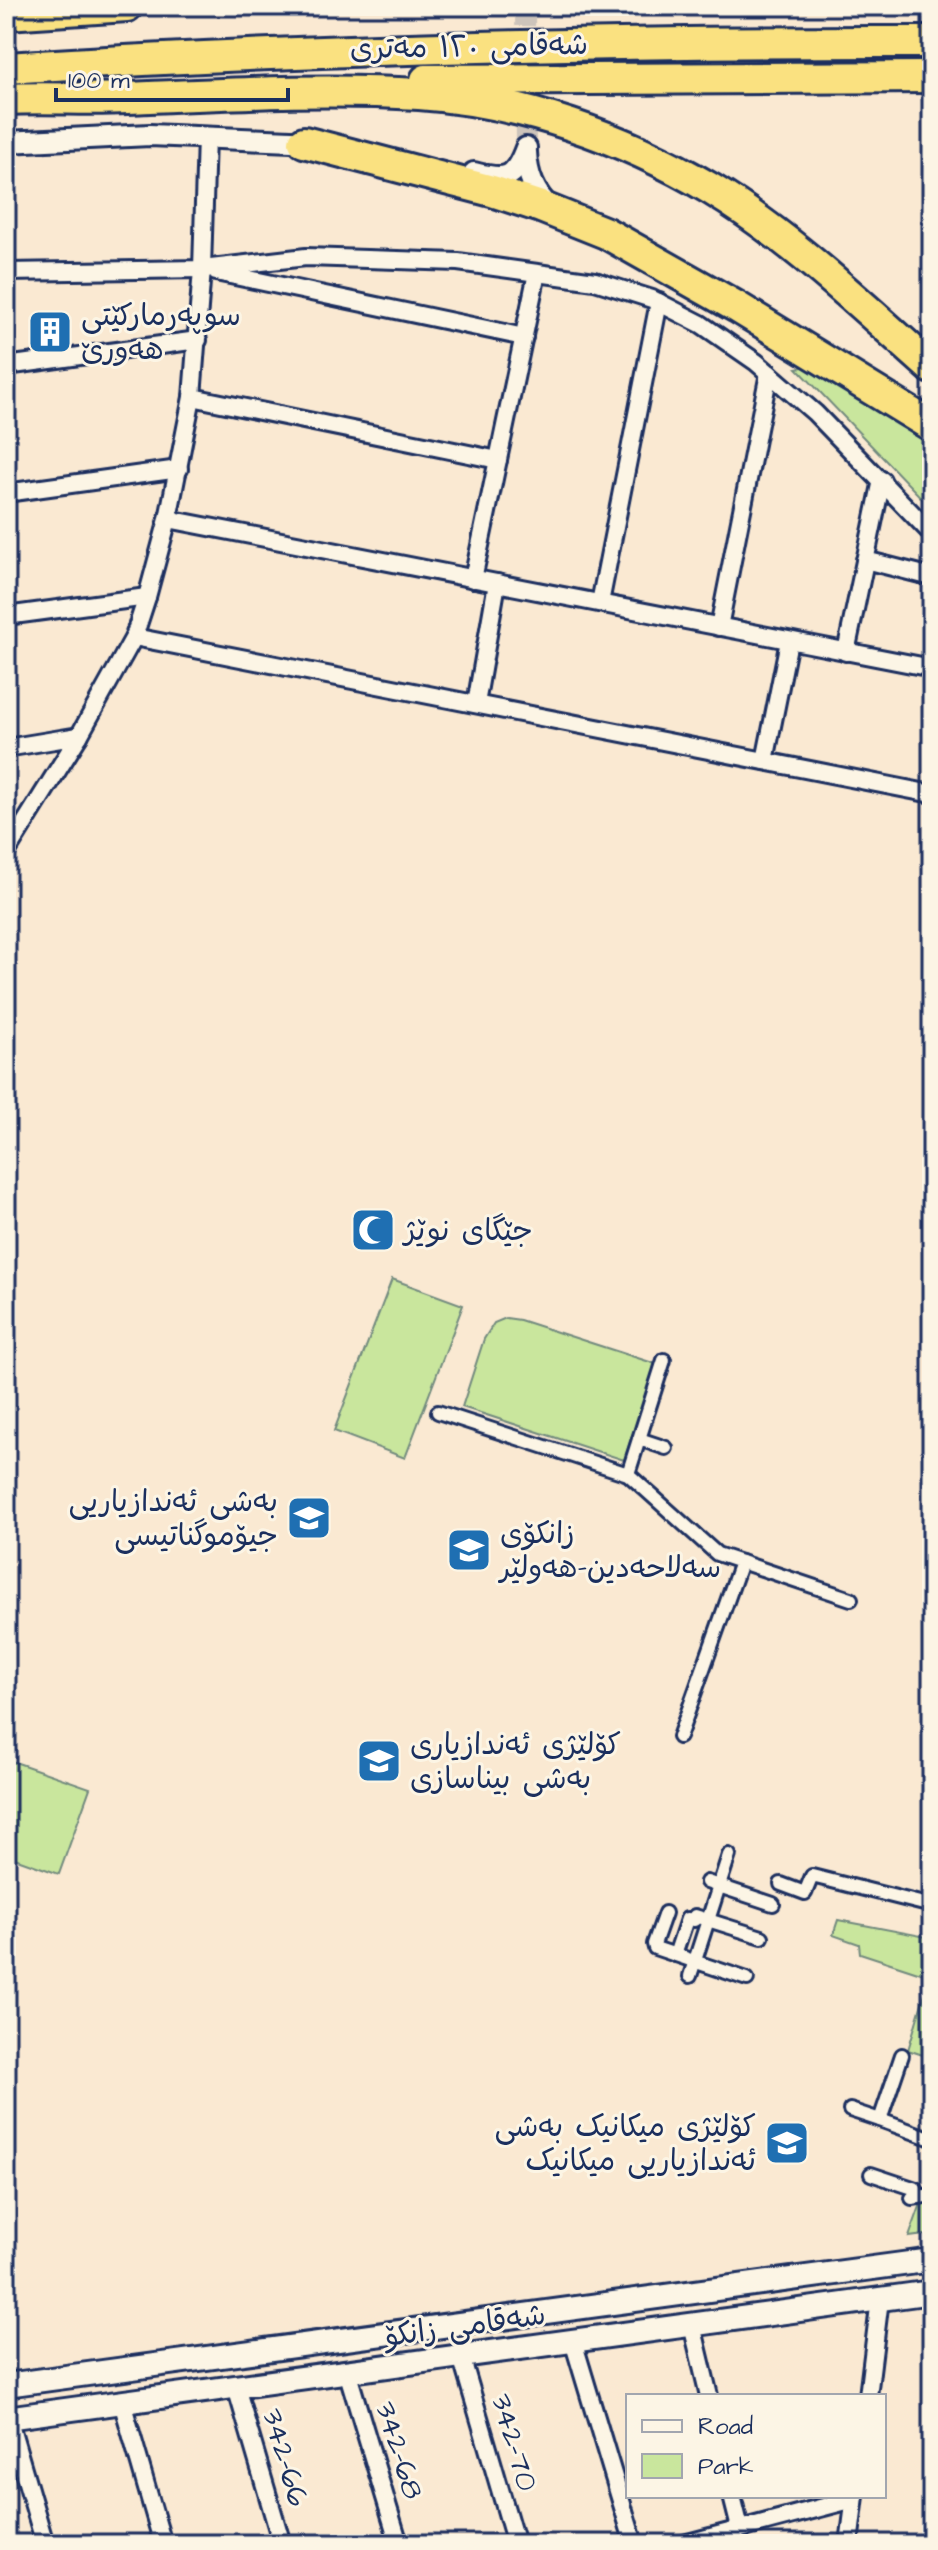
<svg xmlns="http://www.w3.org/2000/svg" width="938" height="2550" font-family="'Architects Daughter','Playpen Sans Arabic',sans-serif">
<rect width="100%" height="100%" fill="#fae9d2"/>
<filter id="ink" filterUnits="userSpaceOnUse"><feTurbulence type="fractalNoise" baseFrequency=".0125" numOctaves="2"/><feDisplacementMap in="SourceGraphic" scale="16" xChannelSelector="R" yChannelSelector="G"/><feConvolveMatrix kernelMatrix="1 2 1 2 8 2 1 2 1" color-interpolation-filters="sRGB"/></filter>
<g filter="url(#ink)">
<g fill="#c9e69d" stroke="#728a7e" stroke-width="2">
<polygon points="809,366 932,442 932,509 797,368"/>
<polygon points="392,1279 463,1305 405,1458 334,1431"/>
<polygon points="506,1318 520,1320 656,1364 624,1460 462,1407 484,1339 494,1323"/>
<polygon points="6,1759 90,1788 59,1874 6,1855"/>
<polygon points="838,1920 932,1938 932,2058 908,2050 930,1976 860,1953 859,1944 833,1935"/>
<polygon points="932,2173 932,2234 909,2237"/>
</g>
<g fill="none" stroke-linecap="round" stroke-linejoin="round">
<polyline stroke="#cdc4bb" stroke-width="20" stroke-dasharray="20 10" stroke-linecap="butt" points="525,6 526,148"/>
<g stroke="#1b2f5e" stroke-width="18">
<g id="pedestrian">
<polyline points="438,1412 628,1474 717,1554 741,1562 679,1737"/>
<polyline points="639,1439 666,1448"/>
<polyline points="628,1474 664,1360"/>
<polyline points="741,1562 851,1599"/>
<polyline points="707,1882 773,1904"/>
<polyline points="781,1884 805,1893 812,1876 932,1906"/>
<polyline points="665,1913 654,1944 655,1948 747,1979"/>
<polyline points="675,1955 687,1919 694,1920 695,1916 762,1937"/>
<polyline points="690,1976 729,1855"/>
<polyline points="902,2055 880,2120 932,2139"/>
<polyline points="850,2110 880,2120"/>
<polyline points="871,2174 916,2189"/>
<polyline points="912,2198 932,2195"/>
</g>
</g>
<g stroke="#1b2f5e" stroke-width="22">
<g id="minor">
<polyline points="6,272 202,269 306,257 458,262 595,281 652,299 701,324 756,362 815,413 932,534"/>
<polyline points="216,272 524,337"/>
<polyline points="6,366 198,340"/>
<polyline points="192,397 498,460"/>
<polyline points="6,493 179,469"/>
<polyline points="168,519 932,668"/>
<polyline points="865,560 932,577"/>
<polyline points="473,579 537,273"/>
<polyline points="600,603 659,302"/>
<polyline points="6,616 147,597"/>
<polyline points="719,627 769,373"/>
<polyline points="134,637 932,794"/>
<polyline points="846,652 882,480"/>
<polyline points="476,704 497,583"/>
<polyline points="6,748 79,736"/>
<polyline points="765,761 789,641"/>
<polyline points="6,853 79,736 134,637 147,597 168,519 192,397 202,269 206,137"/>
<polyline points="692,2325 709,2396"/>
<polyline points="573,2341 634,2544"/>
<polyline points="461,2356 516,2544"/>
<polyline points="347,2371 399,2544"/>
<polyline points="236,2387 282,2544"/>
<polyline points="868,2396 880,2299"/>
<polyline points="122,2402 163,2544"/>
<polyline points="8,2417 45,2544"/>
<polyline points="732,2496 740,2528"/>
<polyline points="684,2544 854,2499"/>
<polyline points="849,2544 855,2496"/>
</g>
</g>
<g stroke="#1b2f5e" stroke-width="26">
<g id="tertiary">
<polyline points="6,142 150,135 314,142"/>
<path d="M526 152C527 175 534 193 551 209"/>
<path d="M474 173C506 181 514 180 526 148"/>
</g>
</g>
<g stroke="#1b2f5e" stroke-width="28">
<g id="secondary">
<polyline points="6,2385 932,2260"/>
<polyline points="6,2418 932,2292"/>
</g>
</g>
<g stroke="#1b2f5e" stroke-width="36">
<g id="motorway">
<polyline points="6,14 127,6"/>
<path d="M6 68C315 48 623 41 932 42"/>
<polyline points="426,80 932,77"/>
<path d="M6 99C46 97 87 100 127 98 224 94 322 88 419 94 520 101 624 137 711 189 792 238 862 306 932 368"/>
<polyline points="304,142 492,191 541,207 606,233 737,307 932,426"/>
</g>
</g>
<use href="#pedestrian" stroke="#fcf5e5" stroke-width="12"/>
<use href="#minor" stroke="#fcf5e5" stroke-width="16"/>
<use href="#tertiary" stroke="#fcf5e5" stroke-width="20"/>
<use href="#secondary" stroke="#fcf5e5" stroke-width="22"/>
<use href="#motorway" stroke="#fae180" stroke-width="30"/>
</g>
</g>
<defs>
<g id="building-square" transform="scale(2.3)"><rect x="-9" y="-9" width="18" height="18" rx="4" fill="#1f6fb2" stroke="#fcf5e5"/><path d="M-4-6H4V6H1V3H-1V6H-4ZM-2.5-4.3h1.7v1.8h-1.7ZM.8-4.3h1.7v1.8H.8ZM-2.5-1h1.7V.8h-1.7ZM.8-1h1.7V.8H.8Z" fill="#fff"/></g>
<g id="mosque-square" transform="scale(2.3)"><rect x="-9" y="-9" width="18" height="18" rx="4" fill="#1f6fb2" stroke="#fcf5e5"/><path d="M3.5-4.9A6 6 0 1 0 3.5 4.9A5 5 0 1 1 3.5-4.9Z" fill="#fff"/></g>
<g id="university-square" transform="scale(2.3)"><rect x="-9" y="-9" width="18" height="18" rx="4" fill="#1f6fb2" stroke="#fcf5e5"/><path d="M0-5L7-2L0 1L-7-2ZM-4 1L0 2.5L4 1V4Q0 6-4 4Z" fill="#fff"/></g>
</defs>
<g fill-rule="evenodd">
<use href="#building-square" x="50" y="332"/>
<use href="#mosque-square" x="373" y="1230"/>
<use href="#university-square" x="309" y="1518"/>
<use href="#university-square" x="469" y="1550"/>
<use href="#university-square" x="379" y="1761"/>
<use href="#university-square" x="787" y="2143"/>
</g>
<g text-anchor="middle" stroke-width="6" stroke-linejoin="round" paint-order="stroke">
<g font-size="30" fill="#1b2f5e" stroke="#fcf5e5">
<text transform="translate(469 46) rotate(-1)" y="10">شەقامی ١٢٠ مەتری</text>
<text transform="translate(465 2325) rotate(-8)" y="10">شەقامی زانکۆ</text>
<text transform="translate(515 2442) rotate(74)" y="10">342-70</text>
<text transform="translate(400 2450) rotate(73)" y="10">342-68</text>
<text transform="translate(286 2457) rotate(74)" y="10">342-66</text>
</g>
<g font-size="30" fill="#1b2f5e" stroke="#fcf5e5" text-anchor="start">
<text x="81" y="325">سوپەرمارکێتی<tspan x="81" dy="34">هەورێ</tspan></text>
<text x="404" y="1240">جێگای نوێژ</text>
<text x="278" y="1511" text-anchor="end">بەشی ئەندازیاریی<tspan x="278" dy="34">جیۆموگناتیسی</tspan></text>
<text x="500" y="1543">زانکۆی<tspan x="500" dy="34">سەلاحەدین-هەولێر</tspan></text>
<text x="410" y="1754">کۆلێژی ئەندازیاری<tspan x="410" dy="34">بەشی بیناسازی</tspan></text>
<text x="756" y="2136" text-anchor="end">کۆلێژی میکانیک بەشی<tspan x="756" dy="34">ئەندازیاریی میکانیک</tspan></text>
</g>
</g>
<rect width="938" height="2550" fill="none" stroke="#fcf5e5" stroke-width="32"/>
<rect x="16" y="16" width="906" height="2518" fill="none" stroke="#1b2f5e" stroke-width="3" filter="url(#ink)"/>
<rect x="626" y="2394" width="260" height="104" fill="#fcf5e5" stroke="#a2a6af" stroke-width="2"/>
<rect x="642" y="2420" width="40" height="12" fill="#fcf5e5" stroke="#a2a6af" stroke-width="2"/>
<text x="698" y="2434" font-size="24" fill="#1b2f5e">Road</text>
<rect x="642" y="2454" width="40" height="24" fill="#c9e69d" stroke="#a2a6af" stroke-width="2"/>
<text x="698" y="2474" font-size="24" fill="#1b2f5e">Park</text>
<path d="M56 88v12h232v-12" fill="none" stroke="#1b2f5e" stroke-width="4"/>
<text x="68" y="88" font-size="24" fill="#1b2f5e" stroke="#fcf5e5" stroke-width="6" paint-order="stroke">100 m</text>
</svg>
